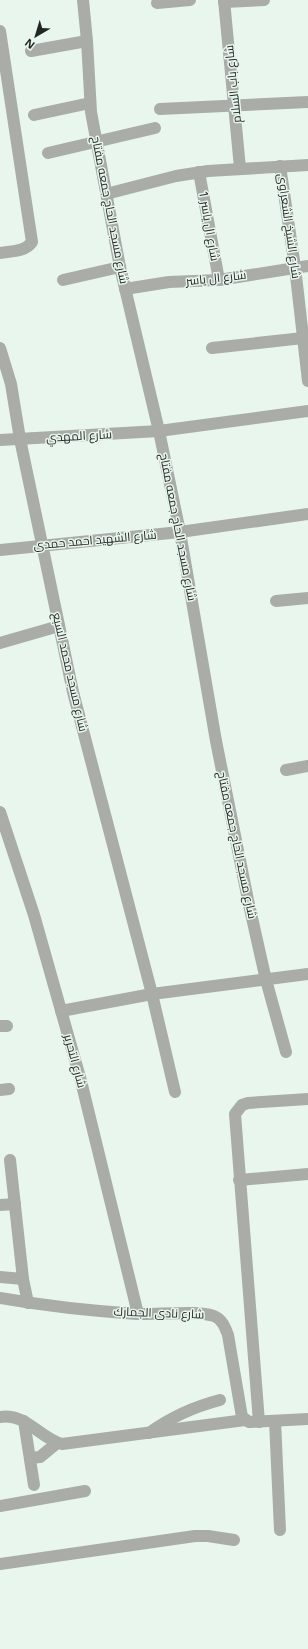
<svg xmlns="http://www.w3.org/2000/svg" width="308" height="1649" font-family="'Noto Sans',Cairo,sans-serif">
<rect width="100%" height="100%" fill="#e9f6ed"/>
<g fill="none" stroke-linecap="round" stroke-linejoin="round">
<g stroke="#a9aca7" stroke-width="12">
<polyline points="83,0 87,41 91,112 120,267 159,431 180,532 216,741 248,900 266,980 286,1052"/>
<polyline points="224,0 240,168"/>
<polyline points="224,2 264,0"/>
<polyline points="157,3 190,0"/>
<path d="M0 31 32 242C25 252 11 251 0 253"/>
<polyline points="31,51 87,41"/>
<polyline points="160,109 308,102"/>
<polyline points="34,115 90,103"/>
<polyline points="48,153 155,128"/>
<polyline points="280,166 295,267 308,381"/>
<polyline points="199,172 219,280"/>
<polyline points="106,194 176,176 208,171 308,165"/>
<polyline points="63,280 120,267"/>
<polyline points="125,289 169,282 219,280 308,266"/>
<polyline points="0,348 11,384 20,439 73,692 152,994 175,1092"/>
<polyline points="212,348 303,338"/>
<polyline points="0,440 159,431 308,411"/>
<polyline points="0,550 180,532 308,514"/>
<polyline points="276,601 308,598"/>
<polyline points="0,643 59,626"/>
<polyline points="286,770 308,766"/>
<polyline points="0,812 34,915 81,1081 138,1314"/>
<polyline points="61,1011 152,994 308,974"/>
<polyline points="0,1026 7,1026"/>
<polyline points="0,1090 9,1089"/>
<polyline points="10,1160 23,1279 28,1303"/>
<polyline points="239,1180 308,1174"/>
<polyline points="0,1205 15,1204"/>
<polyline points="0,1277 23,1279"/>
<path d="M0 1417C27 1413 39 1438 62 1444L245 1420"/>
<polyline points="24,1421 34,1485"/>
<polyline points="275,1421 280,1530"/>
<polyline points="259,1422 235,1114 242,1105 248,1103 308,1099"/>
<path d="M149 1433C171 1417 193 1407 220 1400"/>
<polyline points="30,1458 40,1457 57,1443"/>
<polyline points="0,1506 85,1491"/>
<polyline points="0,1564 195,1536 208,1536 234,1540"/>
</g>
<path stroke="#a9aca7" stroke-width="12" d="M0 1298C45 1306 91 1311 137 1314 156 1315 198 1310 214 1316 222 1319 225 1327 228 1335L242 1417 249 1422 308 1419"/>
</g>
<g text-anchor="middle" stroke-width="3" stroke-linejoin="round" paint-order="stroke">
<g font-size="12" fill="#222724" stroke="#e9f6ed">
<text transform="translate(233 84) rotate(-96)" y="4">شارع باب السلام</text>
<text transform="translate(110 210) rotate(79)" y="4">شارع مسجد الحاج جمعه مفتاح</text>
<text transform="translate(209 226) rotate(80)" y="4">شارع ال ياسر 1</text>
<text transform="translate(289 226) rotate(82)" y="4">شارع الشيخ الشعراوى</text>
<text transform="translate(216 278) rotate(-6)" y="4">شارع ال ياسر</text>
<text transform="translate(79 436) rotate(-3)" y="4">شارع المهدي</text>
<text transform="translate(178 527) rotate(79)" y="4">شارع مسجد الحاج جمعه مفتاح</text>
<text transform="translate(95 540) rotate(-5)" y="4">شارع الشهيد احمد حمدى</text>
<text transform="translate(70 672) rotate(77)" y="4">شارع مسجد محمد السبع</text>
<text transform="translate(237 845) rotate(78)" y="4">شارع مسجد الحاج جمعه مفتاح</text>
<text transform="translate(75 1061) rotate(75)" y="4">شارع التحرير</text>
<text transform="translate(159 1313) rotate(2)" y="4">شارع نادى الجمارك</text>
</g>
</g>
<g transform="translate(36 36) rotate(218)" stroke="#e9f6ed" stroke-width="3" paint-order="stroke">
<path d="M0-3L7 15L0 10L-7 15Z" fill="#222724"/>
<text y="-6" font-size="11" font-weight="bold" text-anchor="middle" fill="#222724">N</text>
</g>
</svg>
